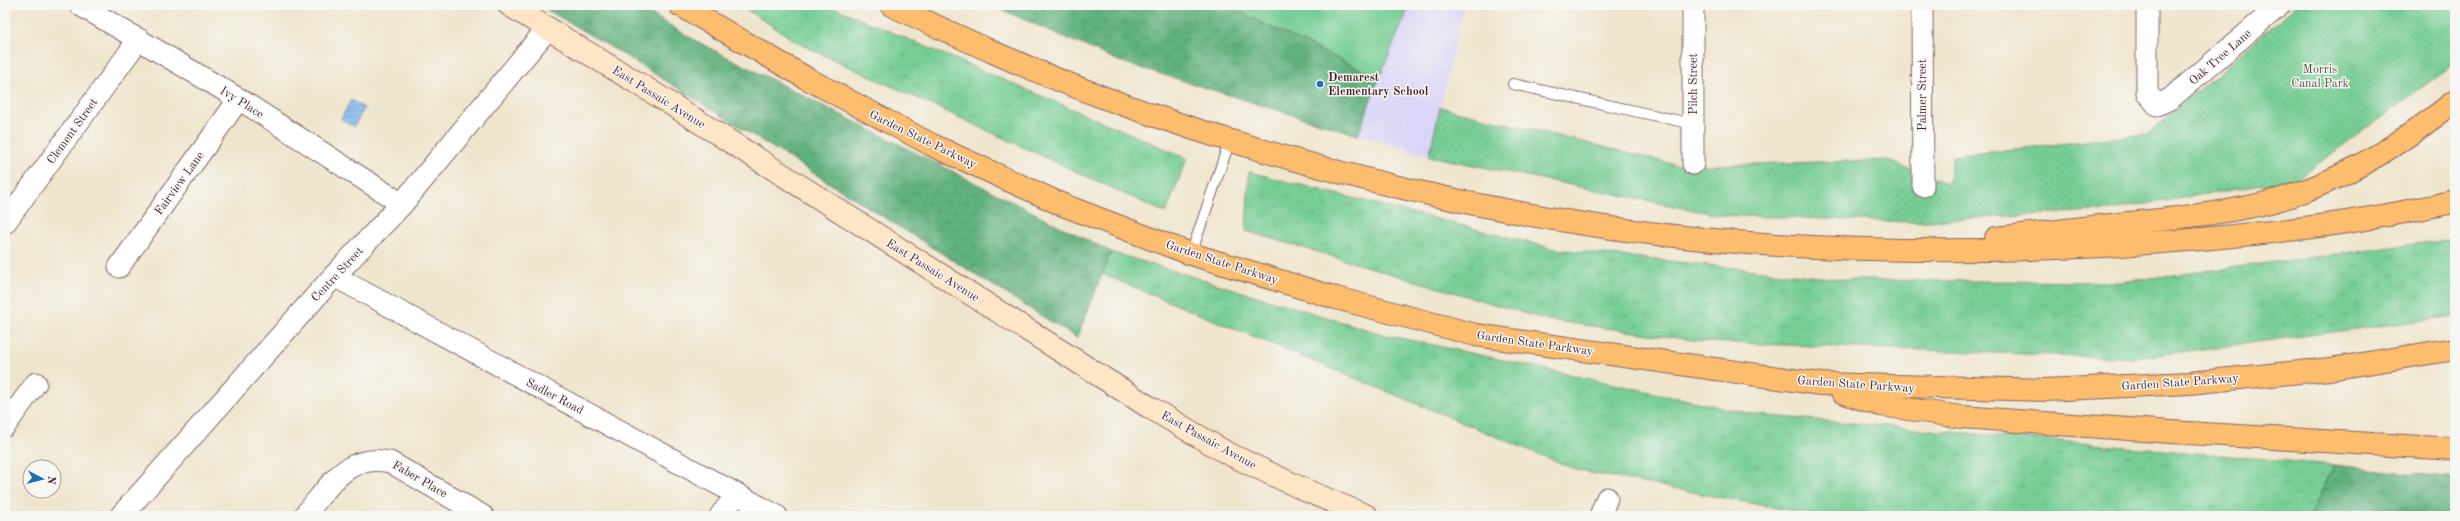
<svg xmlns="http://www.w3.org/2000/svg" width="2460" height="521" font-family="'Old Standard TT',serif">
<defs>
<pattern id="grass-tufts" width="24" height="20" patternUnits="userSpaceOnUse"><rect width="24" height="20" fill="#77ce94"/><path d="M3 7l-1-3M5 7V3M7 7l1-3M15 17l-1-3M17 17v-4M19 17l1-3" fill="none" stroke="#68b080"/></pattern>
<pattern id="forest-crowns" width="20" height="18" patternUnits="userSpaceOnUse"><rect width="20" height="18" fill="#61b17e"/><path d="M2 6a3 3 0 1 1 6 0M12 15a3 3 0 1 1 6 0" fill="none" stroke="#528f67"/></pattern>
<pattern id="park-dots" width="8" height="8" patternUnits="userSpaceOnUse"><rect width="8" height="8" fill="#77ce94"/><path d="M2 2h.1M6 6h.1" fill="none" stroke="#68b080" stroke-width="1.8" stroke-linecap="round"/></pattern>
<pattern id="water-rules" width="6" height="5" patternUnits="userSpaceOnUse"><rect width="6" height="5" fill="#7db8ef"/><path d="M0 2.5h6" fill="none" stroke="#6895c2"/></pattern>
</defs>
<rect width="100%" height="100%" fill="#f6f6f2"/>
<filter id="ink" filterUnits="userSpaceOnUse"><feTurbulence type="fractalNoise" baseFrequency=".025" numOctaves="2"/><feDisplacementMap in="SourceGraphic" scale="8" xChannelSelector="R" yChannelSelector="G"/><feConvolveMatrix kernelMatrix="1 2 1 2 8 2 1 2 1" color-interpolation-filters="sRGB"/></filter>
<filter id="wash" filterUnits="userSpaceOnUse"><feTurbulence type="fractalNoise" baseFrequency=".012" numOctaves="4" result="noise"/><feDisplacementMap in="SourceGraphic" scale="16" xChannelSelector="R" yChannelSelector="G"/><feGaussianBlur stdDeviation="0.9" result="paint"/><feColorMatrix in="noise" values="0 0 0 0 0 0 0 0 0 0 0 0 0 0 0 0 0 1.4 0 .05"/><feComposite in="paint" operator="in"/></filter>
<g filter="url(#wash)">
<rect width="100%" height="100%" fill="#efe5cc"/>
<polygon fill="#dad6f7" points="1123,5 1464,5 1429,156 1119,61"/>
<g fill="url(#grass-tufts)" stroke="#607660">
<polygon points="740,5 828,5 1187,158 1166,213 800,44"/>
<polygon points="1249,172 1555,249 1848,280 2120,282 2455,239 2455,316 2134,358 1707,342 1548,320 1246,231"/>
<polygon points="1111,252 1382,334 1757,415 2334,465 2310,516 1819,516 1580,471 1102,274"/>
</g>
<g fill="url(#forest-crowns)" stroke="#566854">
<polygon points="539,5 636,5 698,42 1111,252 1077,338 631,59"/>
<polygon points="991,5 1225,5 1379,78 1358,135 1119,61"/>
<polygon points="2334,465 2455,478 2455,516 2310,516"/>
</g>
<polygon fill="url(#park-dots)" stroke="#607660" points="2297,5 2455,5 2455,63 2297,179 2110,210 1910,222 1718,215 1429,156 1440,107 1681,166 1887,160 1948,184 1953,156 2147,134"/>
<polygon fill="#77ce94" stroke="#607660" points="1225,5 1410,5 1379,78"/>
<polygon fill="url(#water-rules)" stroke="#646c8d" points="351,100 364,108 354,127 341,119"/>
</g>
<g filter="url(#ink)">
<g fill="none" stroke-linecap="round" stroke-linejoin="round">
<g stroke="#846463" stroke-width="12">
<g id="service">
<polyline points="1513,84 1693,124"/>
<polyline points="1191,254 1230,140"/>
</g>
</g>
<g stroke="#846463" stroke-width="23">
<g id="minor">
<polyline points="80,5 239,99 402,204"/>
<polyline points="1693,5 1693,164"/>
<polyline points="1922,5 1923,186"/>
<polyline points="2147,5 2147,93 2157,105 2170,99 2280,5"/>
<polyline points="5,223 139,39"/>
<polyline points="119,267 239,99"/>
<polyline points="334,276 777,516"/>
<polyline points="5,426 36,383"/>
<path d="M304 516C330 486 346 453 390 462L483 516"/>
<polyline points="720,516 737,494"/>
<polyline points="1600,516 1607,498"/>
</g>
</g>
<g stroke="#846463" stroke-width="24">
<polyline id="tertiary" points="121,516 334,276 402,204 548,28"/>
</g>
<g stroke="#846463" stroke-width="24">
<polyline id="secondary" points="509,5 644,87 1149,407 1227,453 1305,490 1367,516"/>
</g>
<g stroke="#846463" stroke-width="24">
<g id="motorway">
<polyline points="680,5 806,78 932,145 1063,205 1191,254 1336,298 1476,335 1821,384 2045,390 2189,383 2330,369 2455,349"/>
<path d="M891 5C961 38 1032 71 1105 98 1309 173 1532 227 1749 243 1867 252 1985 252 2103 246 2219 239 2342 228 2455 201"/>
<path d="M1996 238C2048 232 2099 226 2150 221 2200 215 2252 210 2299 193 2357 172 2407 139 2455 101"/>
<polyline points="1842,392 1881,405 1961,417 2171,432 2455,449"/>
</g>
</g>
<use href="#service" stroke="#fff" stroke-width="10"/>
<use href="#minor" stroke="#fff" stroke-width="21"/>
<use href="#tertiary" stroke="#fff" stroke-width="22"/>
<use href="#secondary" stroke="#fee5c5" stroke-width="22"/>
<use href="#motorway" stroke="#fcbd6e" stroke-width="22"/>
</g>
</g>
<circle fill="#1f6fb2" stroke="#f6f6f2" stroke-width="1.5" cx="1320" cy="84" r="4"/>
<g text-anchor="middle" stroke-width="3" stroke-linejoin="round" paint-order="stroke">
<g font-size="12" fill="#4a1f2b" stroke="#f6f6f2">
<text transform="translate(2220 57) rotate(-41)" y="4">Oak Tree Lane</text>
<text transform="translate(1693 84) rotate(-90)" y="4">Pilch Street</text>
<text transform="translate(1922 95) rotate(-90)" y="4">Palmer Street</text>
<text transform="translate(659 97) rotate(32)" y="4">East Passaic Avenue</text>
<text transform="translate(242 102) rotate(32)" y="4">Ivy Place</text>
<text transform="translate(72 131) rotate(-54)" y="4">Clement Street</text>
<text transform="translate(923 139) rotate(26)" y="4">Garden State Parkway</text>
<text transform="translate(179 183) rotate(-54)" y="4">Fairview Lane</text>
<text transform="translate(1222 262) rotate(18)" y="4">Garden State Parkway</text>
<text transform="translate(933 270) rotate(32)" y="4">East Passaic Avenue</text>
<text transform="translate(337 274) rotate(-47)" y="4">Centre Street</text>
<text transform="translate(1535 343) rotate(8)" y="4">Garden State Parkway</text>
<text transform="translate(2180 382) rotate(-4)" y="4">Garden State Parkway</text>
<text transform="translate(1856 384) rotate(4)" y="4">Garden State Parkway</text>
<text transform="translate(555 396) rotate(28)" y="4">Sadler Road</text>
<text transform="translate(1209 440) rotate(29)" y="4">East Passaic Avenue</text>
<text transform="translate(420 479) rotate(30)" y="4">Faber Place</text>
</g>
<g font-size="12" fill="#58544a" stroke="#f6f6f2">
<text x="2320" y="73">Morris<tspan x="2320" dy="14">Canal Park</tspan></text>
</g>
<g font-size="12" font-weight="bold" fill="#4a1f2b" stroke="#f6f6f2" text-anchor="start">
<text x="1328" y="81">Demarest<tspan x="1328" dy="14">Elementary School</tspan></text>
</g>
</g>
<rect width="2460" height="521" fill="none" stroke="#f6f6f2" stroke-width="20"/>
<g transform="translate(42 479) rotate(97)"><circle r="19" fill="#f6f6f2" stroke="#b1a0a2"/>
<path d="M0-3L7 15L0 10L-7 15Z" fill="#1f6fb2"/>
<text y="-6" font-size="11" font-weight="bold" text-anchor="middle" fill="#4a1f2b">N</text>
</g>
</svg>
